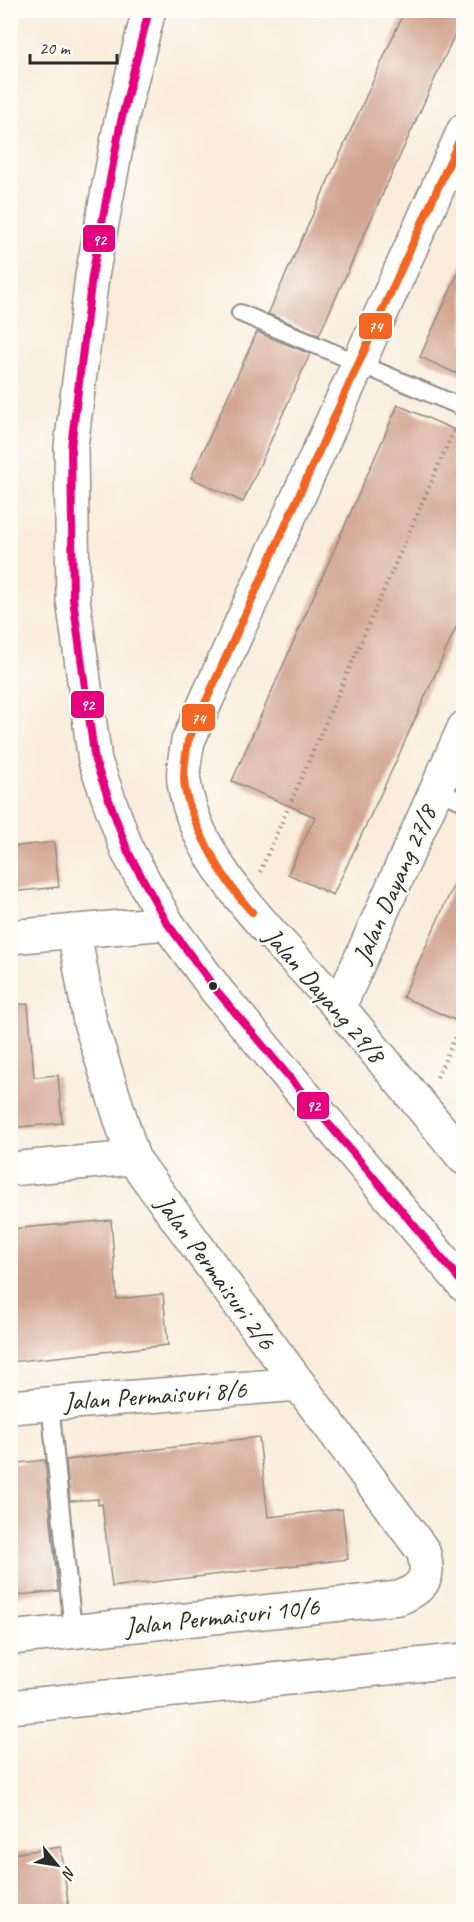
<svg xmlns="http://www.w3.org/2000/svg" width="474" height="1922" font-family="Caveat,sans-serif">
<rect width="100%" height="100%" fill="#fdfcf7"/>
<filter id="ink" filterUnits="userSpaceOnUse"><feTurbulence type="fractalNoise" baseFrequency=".0167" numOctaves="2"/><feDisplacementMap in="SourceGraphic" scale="12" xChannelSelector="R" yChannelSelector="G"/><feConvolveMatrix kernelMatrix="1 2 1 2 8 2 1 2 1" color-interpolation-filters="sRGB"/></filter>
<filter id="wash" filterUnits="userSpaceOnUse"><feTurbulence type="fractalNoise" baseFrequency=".008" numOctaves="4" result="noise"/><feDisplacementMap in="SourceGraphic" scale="24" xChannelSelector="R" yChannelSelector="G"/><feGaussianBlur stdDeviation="1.35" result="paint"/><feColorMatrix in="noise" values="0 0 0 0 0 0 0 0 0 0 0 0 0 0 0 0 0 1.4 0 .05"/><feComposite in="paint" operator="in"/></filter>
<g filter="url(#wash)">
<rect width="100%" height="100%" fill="#f9ecdb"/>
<g id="blocks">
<g fill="#d1a48f">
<polygon points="405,10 464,10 464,14 319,335 268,314"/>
<polygon points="464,260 464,377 420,357"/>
<polygon points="257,332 310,354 243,502 191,478"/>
<polygon points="398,405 464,434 464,610 392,770 333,895 288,874 315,817 232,781"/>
<polygon points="54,842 59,887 10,892 10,847"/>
<polygon points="464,862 464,1024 403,997"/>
<polygon points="28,1004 34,1077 58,1075 62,1123 10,1128 10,1005"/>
<polygon points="111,1220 117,1299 163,1294 168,1345 10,1362 10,1229"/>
<polygon points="259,1437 268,1517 342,1509 348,1559 112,1587 102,1504 98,1505 98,1499 70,1501 66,1460"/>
<polygon points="45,1460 58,1591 10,1596 10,1464"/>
<polygon points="61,1847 69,1911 10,1911 10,1854"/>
</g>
</g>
</g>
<g filter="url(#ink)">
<use href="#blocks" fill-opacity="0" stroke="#928c83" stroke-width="1.5"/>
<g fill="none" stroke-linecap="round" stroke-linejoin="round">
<g stroke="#928c83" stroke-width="20">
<g id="service">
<polyline points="240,313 464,408"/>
<polyline points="436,790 464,802"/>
<polyline points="50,1403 73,1631"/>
</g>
</g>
<g stroke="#928c83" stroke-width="36">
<g id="minor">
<path d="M464 130 188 741C186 754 182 769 184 782 197 870 283 943 339 1007 381 1057 422 1108 464 1158"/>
<polyline points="10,937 167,923"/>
<polyline points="339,1007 464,728"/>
<polyline points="10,1169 133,1158"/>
<polyline points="10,1407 299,1384"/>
<path d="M10 1638 399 1598C424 1588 431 1577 423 1551L226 1286 133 1158 90 1022 74 931"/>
<polyline points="10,1707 464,1660"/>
</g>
</g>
<g stroke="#928c83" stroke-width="36">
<polyline id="tertiary" points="149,10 121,121 92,276 71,447 73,599 95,761 128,852 167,923 217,991 464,1285"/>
</g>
<g stroke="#928c83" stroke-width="4" stroke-dasharray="1.5 4.5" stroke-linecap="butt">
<polyline points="260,872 455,428"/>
<polyline points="437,1077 464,1018"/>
</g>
<use href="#service" stroke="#fff" stroke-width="16"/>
<use href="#minor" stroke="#fff" stroke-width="33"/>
<use href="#tertiary" stroke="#fff" stroke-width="33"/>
<g stroke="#fdfcf7" stroke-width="12">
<polyline id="bus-1" points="149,10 121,121 92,276 71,447 73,599 95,761 128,852 167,923 217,991 464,1285"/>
</g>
<g stroke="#fdfcf7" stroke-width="12">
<path id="bus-2" d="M252 912C226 885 185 816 184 778 184 766 186 753 188 741L464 130"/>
</g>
<use href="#bus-1" stroke="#e5007d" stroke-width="8"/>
<use href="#bus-2" stroke="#f26522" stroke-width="8"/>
</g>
</g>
<circle fill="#2b2b2b" stroke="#fdfcf7" stroke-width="2" cx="213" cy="986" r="5"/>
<g text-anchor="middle" stroke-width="5" stroke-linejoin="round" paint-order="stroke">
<g font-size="26" fill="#2b2b2b" stroke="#fdfcf7">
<text transform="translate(394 884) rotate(-66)" y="9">Jalan Dayang 27/8</text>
<text transform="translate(325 995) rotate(49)" y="9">Jalan Dayang 29/8</text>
<text transform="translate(216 1272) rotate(54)" y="9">Jalan Permaisuri 2/6</text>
<text transform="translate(155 1395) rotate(-4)" y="9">Jalan Permaisuri 8/6</text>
<text transform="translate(222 1616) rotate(-6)" y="9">Jalan Permaisuri 10/6</text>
</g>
</g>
<g stroke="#fdfcf7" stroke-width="2">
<rect x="82" y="224" width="34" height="29" rx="6" fill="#e5007d"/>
<rect x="358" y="312" width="35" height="28" rx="6" fill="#f26522"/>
<rect x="70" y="690" width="35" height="29" rx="6" fill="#e5007d"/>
<rect x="181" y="703" width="35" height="29" rx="6" fill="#f26522"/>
<rect x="296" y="1091" width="34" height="29" rx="6" fill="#e5007d"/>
</g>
<g font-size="16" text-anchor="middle" font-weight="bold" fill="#fff">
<text x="99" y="245">92</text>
<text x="375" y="332">74</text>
<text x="87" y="710">92</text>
<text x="198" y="724">74</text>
<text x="313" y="1111">92</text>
</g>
<rect width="474" height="1922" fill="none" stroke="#fdfcf7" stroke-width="36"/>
<g transform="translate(57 1865) rotate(120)" stroke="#fdfcf7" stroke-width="4.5" paint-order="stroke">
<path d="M0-4.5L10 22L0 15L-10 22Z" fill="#2b2b2b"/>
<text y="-9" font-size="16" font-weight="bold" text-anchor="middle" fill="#2b2b2b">N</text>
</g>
<path d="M30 54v9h87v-9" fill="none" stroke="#2b2b2b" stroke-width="3"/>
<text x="39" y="54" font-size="18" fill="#2b2b2b" stroke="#fdfcf7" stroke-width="4.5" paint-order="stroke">20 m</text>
</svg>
